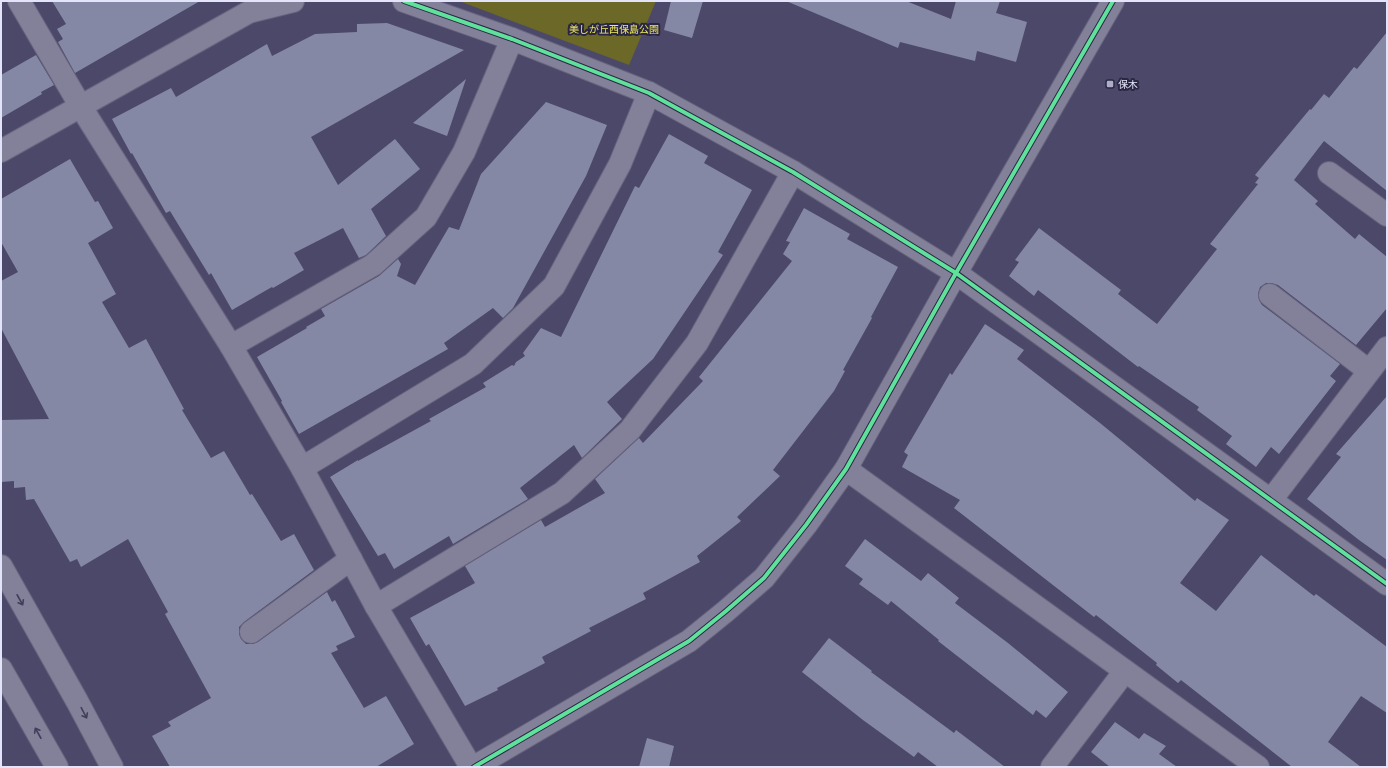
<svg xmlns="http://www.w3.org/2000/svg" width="1388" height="768" font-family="'IBM Plex Sans','Noto Sans JP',sans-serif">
<rect width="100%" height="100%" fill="#4c486a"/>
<polygon fill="#6c6827" points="459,1 656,1 629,65"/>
<g fill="#8588a4">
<polygon points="52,1 200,1 75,73 58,42 63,39 57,29 66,24"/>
<polygon points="671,1 703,1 692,38 664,30"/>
<polygon points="786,1 906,1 951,19 956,1 1000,1 996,13 1027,22 1016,62 977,51 975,61 900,42 898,48"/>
<polygon points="387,23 464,50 311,137 338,185 395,139 420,169 371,209 386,236 366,255 359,258 343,228 294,253 304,270 273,288 272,287 232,310 211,273 209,275 170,211 166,213 132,153 131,154 112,119 171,88 176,97 267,44 272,56 315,34 357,32 357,24"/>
<polygon points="1387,32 1387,191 1324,141 1294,180 1318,201 1315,204 1355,239 1359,234 1387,257 1387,308 1356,345 1278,285 1271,283 1266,283 1260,287 1258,294 1259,300 1262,305 1340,364 1330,376 1336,381 1279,454 1271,447 1256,467 1226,444 1232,436 1197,410 1199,407 1139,366 1138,367 1038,290 1034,296 1009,276 1019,262 1015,260 1039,228 1121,290 1118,294 1157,324 1217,249 1210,244 1258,184 1255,183 1259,178 1255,175 1310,109 1311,110 1324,94 1329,98 1354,67 1357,69"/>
<polygon points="36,55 54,85 41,92 42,94 1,118 1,75"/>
<polygon points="466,79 447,136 413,123"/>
<polygon points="546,102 607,125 586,176 513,308 503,318 493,308 444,343 448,349 299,434 281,402 282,401 257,357 307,328 306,327 325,316 321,309 379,276 398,259 401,264 397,276 415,285 449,227 459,230 481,174"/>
<polygon points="669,134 708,156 704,163 752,190 718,252 723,255 705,282 653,359 607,402 622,419 582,458 574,445 520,488 528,499 453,544 449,536 394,569 385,553 378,556 330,477 358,460 358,461 431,421 429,419 486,387 483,383 512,365 514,366 516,362 525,356 523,353 541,328 561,337 635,186 639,188"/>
<polygon points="70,159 95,202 98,201 113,228 88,243 116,294 102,302 129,348 146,339 184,409 182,410 211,458 224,451 250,495 252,494 281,541 294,534 314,570 244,622 239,627 239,634 241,639 246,644 253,644 258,642 327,592 332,602 335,600 355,637 336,646 338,650 331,653 364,708 386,696 414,744 376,767 170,767 152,736 171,726 168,722 211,698 165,614 168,612 128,539 81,567 77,559 70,562 34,499 26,500 25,487 14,488 14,481 1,482 1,420 49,419 1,328 1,281 18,272 1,242 1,199"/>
<polygon points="804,208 850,234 847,239 898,267 871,317 872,318 843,370 845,371 834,391 773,470 780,476 737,517 741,521 697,556 700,562 643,593 646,599 589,628 591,631 542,657 545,663 497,688 498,690 465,706 429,644 426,646 410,618 475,583 465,566 541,520 545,527 605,493 595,479 639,438 643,443 703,381 699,377 792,261 783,254 790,242 786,241"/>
<polygon points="985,324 1024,350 1017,359 1100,423 1195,501 1197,498 1229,520 1180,583 1216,611 1261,555 1314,596 1316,594 1387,647 1387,713 1361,696 1328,742 1361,767 1292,767 1181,680 1178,683 1156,665 1157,663 1096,615 1094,617 954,508 960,500 902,467 908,455 904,452 950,373 952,375"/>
<polygon points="1387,396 1387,560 1359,540 1307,499 1341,457 1336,454"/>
<polygon points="865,539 921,581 928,573 959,598 955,603 1008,643 1068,692 1046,718 1036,710 1033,715 938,641 939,640 891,601 888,605 859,584 863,579 845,566"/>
<polygon points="829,638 872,671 871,672 954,733 956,730 1005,767 938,767 918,752 914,757 863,720 802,672"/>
<polygon points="1115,722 1139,739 1144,733 1166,746 1159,754 1177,767 1110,767 1091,752"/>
<polygon points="647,738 674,746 669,767 639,767"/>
</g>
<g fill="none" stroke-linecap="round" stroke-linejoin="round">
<g stroke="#67647e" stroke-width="24">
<g id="minor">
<polyline points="19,1 81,107 231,346 302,468 376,606 471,767"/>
<polyline points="404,1 512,39 649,93 793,172 956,273 1387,584"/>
<polyline points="1,151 249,12 293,1"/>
<polyline points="1329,173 1387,215"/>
<polyline points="1270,295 1369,371"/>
<polyline points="231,346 373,265 426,217 464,152 512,39"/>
<polyline points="302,468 473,364 554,286 620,164 649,93"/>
<polyline points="846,469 1258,767"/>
<polyline points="1271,500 1387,348"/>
<polyline points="1,566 77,701 112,767"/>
<polyline points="376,606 562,493 630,430 697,343 793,172"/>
<polyline points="251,632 351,559"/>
<polyline points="1,669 57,767"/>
<polyline points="474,767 689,641 726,611 764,578 806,525 846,469 956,273 1113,1"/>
<polyline points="1052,767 1125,671"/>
</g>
</g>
<use href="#minor" stroke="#83819a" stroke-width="22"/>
<g stroke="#292743" stroke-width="6">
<g id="cycleway">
<polyline points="404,1 512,39 649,93 793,172 956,273 1387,584"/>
<polyline points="474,767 689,641 726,611 764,578 806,525 846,469 956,273 1113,1"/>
</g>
</g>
<use href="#cycleway" stroke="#60e19b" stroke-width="4"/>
</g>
<defs><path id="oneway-shaft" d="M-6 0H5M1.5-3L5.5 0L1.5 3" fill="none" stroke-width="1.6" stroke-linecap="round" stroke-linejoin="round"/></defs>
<g stroke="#403e59">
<use href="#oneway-shaft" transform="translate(20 600) rotate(61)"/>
<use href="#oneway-shaft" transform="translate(84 713) rotate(62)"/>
<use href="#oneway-shaft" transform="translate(38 733) rotate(-119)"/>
</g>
<rect fill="#aeadc7" stroke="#292743" stroke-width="1.5" x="1106" y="80" width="8" height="8" rx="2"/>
<g text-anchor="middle" stroke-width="4" stroke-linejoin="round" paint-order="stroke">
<g font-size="10" fill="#f0e85d" stroke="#292743">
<text x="614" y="33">美しが丘西保島公園</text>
</g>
<g font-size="10" fill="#e3e3f9" stroke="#292743" text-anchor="start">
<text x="1118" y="88">保木</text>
</g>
</g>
<rect width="1388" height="768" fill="none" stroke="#e3e3f9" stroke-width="4"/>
</svg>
